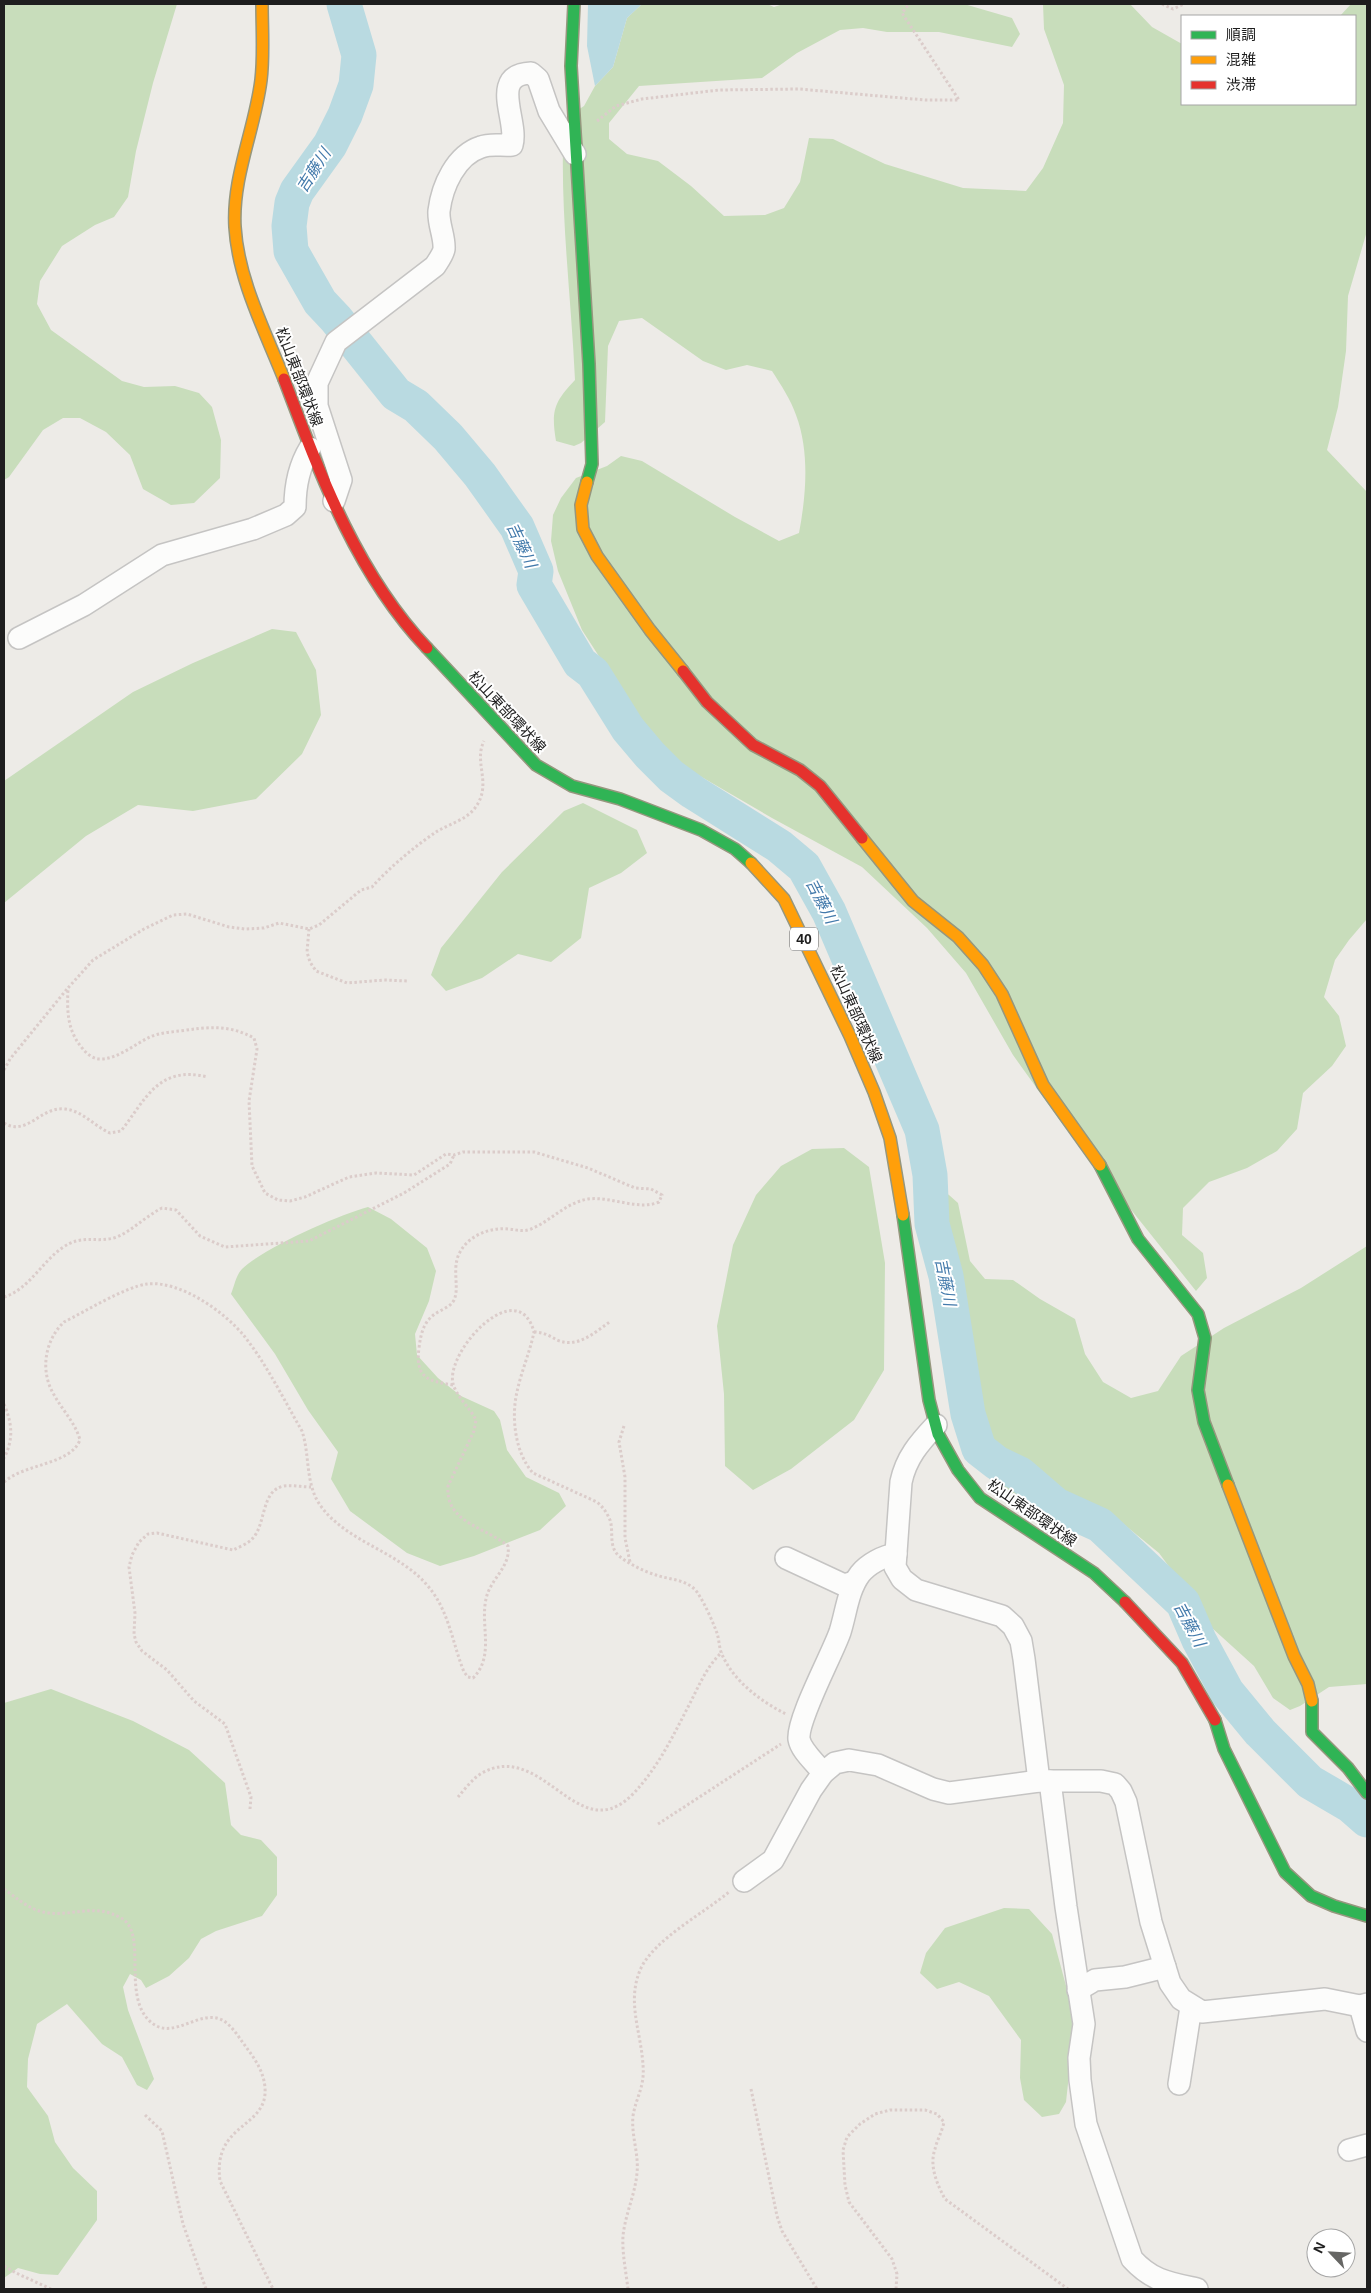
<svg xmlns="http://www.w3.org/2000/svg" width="1371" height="2293" font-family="Arial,'Noto Sans JP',sans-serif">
<rect width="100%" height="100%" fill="#edebe7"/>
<g fill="#c8ddbb">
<polygon points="4,4 177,4 153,83 136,151 128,197 114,217 95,225 62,246 40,281 37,304 51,330 122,381 144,387 175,386 199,393 212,407 221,440 220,478 194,503 171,505 143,489 130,455 106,432 80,418 63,418 43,430 9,477 4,480"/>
<path d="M642 4H767L774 7 783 4H964L1012 18 1020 34 1012 47 939 32H887L863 28 840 30 797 53 762 78 639 86 609 123V139L627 154 658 161 691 186 724 216 765 215 784 208 800 182 809 138 833 139 885 164 963 188 1026 191 1043 168 1063 123 1064 85 1044 29 1043 4H1130L1152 27 1182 44V104H1355V16H1340L1351 4H1367V231L1348 296 1346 351 1338 407 1327 450 1367 492V919L1349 940 1335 960 1324 997 1339 1016 1346 1046 1332 1066 1303 1093 1297 1129 1277 1151 1247 1168 1209 1182 1183 1208 1182 1235 1203 1253 1207 1278 1196 1291 1061 1122 1013 1055 966 973 927 928 862 867 772 818 693 772 660 746 635 712 582 630 558 571 551 541 553 515 561 498 576 478 607 466 621 456 642 461 735 517 779 541 799 533C806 496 810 452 796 415 791 400 781 385 772 371L747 365 726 370 703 361 642 318 619 321 608 346 605 422 581 443 574 446 556 441C551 411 554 402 575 380 571 293 559 206 564 119L584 106 595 86 613 67 627 18Z"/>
<polygon points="272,629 296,632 316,670 321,715 302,754 256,799 193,811 138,805 86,836 4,903 4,781 133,692 193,663"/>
<polygon points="583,803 637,830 647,853 621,873 589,888 581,938 551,962 518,954 482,978 446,991 431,975 441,948 502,872 564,811"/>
<polygon points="844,1148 869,1167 885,1263 884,1370 854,1420 791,1469 753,1490 725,1466 724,1394 717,1326 733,1245 756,1195 781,1166 812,1149"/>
<polygon points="934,1186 949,1195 958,1203 970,1261 985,1279 1013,1280 1040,1299 1075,1319 1085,1354 1103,1382 1131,1398 1158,1391 1181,1356 1224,1328 1301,1288 1367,1246 1367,1684 1329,1687 1300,1706 1290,1710 1273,1698 1254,1666 1201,1618 1181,1583 1159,1553 1121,1522 1094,1510 1070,1527 1032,1515 997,1489 980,1466 964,1415 954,1348 917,1225 920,1206 925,1191"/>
<path d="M368 1207 391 1219 427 1248 436 1271 429 1301 415 1334 417 1355 438 1378 461 1396 494 1411 500 1420 507 1450 526 1477 559 1493 566 1506 540 1530 474 1556 440 1566 407 1553 350 1511 331 1479 338 1452 308 1410 275 1354 231 1294C234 1287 236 1275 242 1269 264 1248 338 1215 368 1207Z"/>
<polygon points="51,1689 133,1721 189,1750 225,1783 231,1825 241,1835 261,1840 277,1857 277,1895 262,1916 216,1931 201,1939 189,1958 169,1976 146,1988 141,1980 130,1974 123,1987 128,2010 154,2079 147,2090 137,2085 122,2057 102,2044 67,2004 37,2024 28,2059 27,2087 48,2116 55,2142 73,2168 97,2191 97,2220 58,2275 40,2274 18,2268 4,2278 4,1703"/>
<polygon points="1004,1908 1029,1909 1052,1934 1075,2019 1066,2102 1059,2114 1042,2117 1024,2100 1020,2078 1021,2040 989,1996 959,1982 937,1989 920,1973 926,1953 945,1928"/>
</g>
<polygon fill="#b9dae1" points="588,4 642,4 627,18 613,67 595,86 587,46"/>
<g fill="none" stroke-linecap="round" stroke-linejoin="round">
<polyline stroke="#b9dae1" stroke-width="35" points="344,4 359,55 356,85 345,115 330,145 297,191 292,203 289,226 291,251 320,302 336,319 396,394 416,406 448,437 480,475 517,527 536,571 534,585 580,663 593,673 628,729 650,755 671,776 693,792 779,846 804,867 829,912 922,1130 930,1175 932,1224 946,1276 968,1414 979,1449 997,1463 1020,1474 1056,1505 1100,1525 1183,1603 1199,1640 1227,1692 1260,1732 1310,1782 1351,1806 1367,1820"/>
<g stroke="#c5c4c3" stroke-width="24">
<g id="street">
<path d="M334 501 341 480 317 406V383L336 342 435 266C438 261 443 255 444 249 445 237 438 224 439 211 442 186 456 155 481 147 491 143 502 146 512 145 519 121 488 75 531 73L538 79 549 111 575 154"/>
<path d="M19 638 84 605 162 555 253 529 286 515 295 507C295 485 299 466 310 448"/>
<path d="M936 1425C919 1443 906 1458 901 1482L895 1567 902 1579 916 1590 1002 1616 1013 1626 1021 1641 1024 1659 1039 1781"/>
<polyline points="786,1558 844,1585 854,1582"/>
<path d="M823 1773C816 1763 801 1751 799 1739 797 1719 832 1655 840 1632 846 1613 848 1590 860 1574 868 1564 883 1556 896 1554"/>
<path d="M1050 1781 1066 1907 1084 2024 1079 2058 1080 2080 1086 2124 1132 2259C1152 2281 1169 2283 1197 2289"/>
<polyline points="744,1881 773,1860 811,1790 823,1773 835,1763 849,1760 878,1765 933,1789 949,1793 1039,1781 1101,1781 1115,1784 1121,1791 1126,1802 1151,1922 1170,1983 1181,1999 1202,2012 1325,1999 1360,2006"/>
<polyline points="1078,1990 1095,1980 1125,1977 1165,1967"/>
<polyline points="1367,2004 1360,2006 1367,2031"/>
<polyline points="1179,2084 1191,2007"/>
<polyline points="1349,2150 1367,2145"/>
</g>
</g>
<g stroke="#96977e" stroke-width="14">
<g id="fast">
<polyline points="574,4 571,66 589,364 592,464 587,482"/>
<polyline points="427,648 536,765 572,786 620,799 701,830 735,849 751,863"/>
<polyline points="1100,1165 1138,1239 1198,1314 1205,1338 1198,1390 1204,1422 1228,1485"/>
<polyline points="903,1215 929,1400 938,1434 958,1470 980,1498 1094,1573 1125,1602"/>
<polyline points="1312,1701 1312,1732 1348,1768 1367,1793"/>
<polyline points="1215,1720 1224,1749 1285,1872 1311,1896 1334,1906 1367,1916"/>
</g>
</g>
<g stroke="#96977e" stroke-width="14">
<g id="slow">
<path d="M262 4C262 29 264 56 261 80 255 129 232 177 235 227 238 279 265 331 284 379"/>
<polyline points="587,482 581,505 583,529 597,556 650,630 683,671"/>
<polyline points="862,838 913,901 958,937 983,965 1002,994 1043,1085 1100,1165"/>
<polyline points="751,863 784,899 850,1036 874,1092 890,1138 903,1215"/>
<polyline points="1228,1485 1294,1656 1308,1684 1312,1701"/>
</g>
</g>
<g stroke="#96977e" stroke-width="14">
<g id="jam">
<path d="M284 379C320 474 356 573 427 648"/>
<polyline points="683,671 707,702 753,745 800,770 820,786 862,838"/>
<polyline points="1125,1602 1182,1663 1215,1720"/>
</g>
</g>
<g stroke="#dbccca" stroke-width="3" stroke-dasharray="2.5 2.5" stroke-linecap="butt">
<polyline points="1162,4 1173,9 1184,4"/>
<polyline points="597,121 616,106 642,99 719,90 799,89 925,100 959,100 902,13 909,4"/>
<polyline points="309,929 307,952 310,962 316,971 347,983 384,980 408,981"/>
<polyline points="4,1070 10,1059 67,989"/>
<path d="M4 1123C27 1137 41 1106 65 1109 83 1111 94 1126 110 1133L121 1131C146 1099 158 1065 208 1077"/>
<path d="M4 1297C28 1290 42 1262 62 1248 83 1233 97 1244 117 1237 133 1230 146 1216 162 1208L176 1210 200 1236 225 1247 309 1241 404 1193 450 1164 454 1155"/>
<path d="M534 1332C543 1332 550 1336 557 1340 578 1349 595 1332 611 1321"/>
<path d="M453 1385C428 1381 415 1378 419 1348 421 1332 424 1319 440 1311 445 1308 451 1306 454 1300 460 1287 451 1268 460 1252 469 1235 491 1227 509 1229 518 1230 523 1232 531 1229 551 1221 565 1203 588 1199 611 1196 638 1211 659 1202L662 1195 651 1189 635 1188 588 1168 534 1152H463L454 1155 446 1154 414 1175 376 1173 349 1177 305 1197 290 1201 278 1200 265 1193 252 1166 249 1101 257 1049 254 1038C228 1024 208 1027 180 1031 170 1032 159 1033 150 1037 135 1044 119 1058 102 1059 94 1060 87 1054 83 1049 67 1031 67 1011 68 988L93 960 144 929 173 915 187 914 229 927 245 929 264 928 279 923 309 929 319 925 361 890 372 887C390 867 414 847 436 832 449 824 466 820 475 808 493 784 473 763 484 741"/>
<path d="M4 1404C12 1423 14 1439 4 1458"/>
<polyline points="624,1426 619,1442 625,1477 625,1538 630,1562"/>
<path d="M4 1482C26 1463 70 1465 80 1440 75 1422 62 1410 53 1393 40 1370 45 1340 64 1322 86 1311 125 1287 147 1284 180 1280 225 1312 245 1337 267 1365 284 1400 302 1431 310 1455 305 1483 320 1505 346 1542 398 1551 427 1585 449 1610 452 1642 464 1672L468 1677 473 1678C495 1656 480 1626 486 1599 490 1579 511 1567 508 1546 486 1527 445 1523 448 1486L474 1431 476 1420C470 1408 457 1397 453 1384 445 1351 518 1273 534 1332 530 1352 521 1372 517 1392 511 1417 515 1453 533 1473L597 1502C603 1507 607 1513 610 1520 614 1532 608 1546 619 1556 629 1564 643 1571 656 1575 670 1580 687 1579 697 1592 705 1604 712 1620 717 1633 719 1639 719 1646 721 1652 732 1680 760 1701 786 1714"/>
<path d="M458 1797C465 1789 473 1778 482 1773 538 1742 572 1832 619 1805 627 1801 635 1792 641 1785 661 1761 674 1734 688 1707 698 1688 706 1667 722 1652"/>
<path d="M250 1809 251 1797 225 1724 194 1701 167 1670 142 1651 136 1642 134 1634 135 1613 129 1567 132 1555 139 1542 148 1534 157 1533 233 1550C239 1547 248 1544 253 1538 266 1524 261 1490 284 1486 293 1485 302 1487 311 1487"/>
<polyline points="658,1824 781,1744"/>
<path d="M4 1889C15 1897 29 1909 43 1912 71 1918 93 1902 121 1918 149 1933 120 1998 152 2023 174 2041 201 2007 224 2021 233 2027 240 2039 246 2047 255 2059 264 2072 265 2088 268 2129 212 2122 220 2181L273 2289"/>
<polyline points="751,2089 777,2216 782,2231 817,2289"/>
<polyline points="145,2115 162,2131 183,2224 206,2289"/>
<polyline points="4,2266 16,2273 51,2289"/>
<path d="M628 2289C626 2272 622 2253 623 2236 625 2215 635 2195 637 2173 639 2154 631 2135 633 2116 636 2097 645 2087 643 2065 641 2031 626 2001 641 1968 655 1939 704 1913 729 1892"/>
<path d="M896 2289 897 2274 892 2259 849 2202 845 2185 843 2150 847 2137 860 2124 875 2114 890 2110H925L937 2114 944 2122C942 2132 937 2140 935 2149 929 2166 937 2184 945 2199L1068 2289"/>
</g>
<use href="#street" stroke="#fcfcfb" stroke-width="21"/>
<use href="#fast" stroke="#30b455" stroke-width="11"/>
<use href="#slow" stroke="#ff9f0a" stroke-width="11"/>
<use href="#jam" stroke="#e5322d" stroke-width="11"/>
</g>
<g text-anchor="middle" stroke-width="4" stroke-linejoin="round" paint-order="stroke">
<rect fill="#fff" stroke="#626262" stroke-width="1" x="790" y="927.5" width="28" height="23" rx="4"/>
<g font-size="14" font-weight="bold" fill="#1e1e1e">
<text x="804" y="944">40</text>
</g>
<g font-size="15" fill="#1e1e1e" stroke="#fff">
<text transform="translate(299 377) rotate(69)" y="5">松山東部環状線</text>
<text transform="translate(507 712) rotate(47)" y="5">松山東部環状線</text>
<text transform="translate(856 1014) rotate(66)" y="5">松山東部環状線</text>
<text transform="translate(1032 1513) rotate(35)" y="5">松山東部環状線</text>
</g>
<g font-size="16" font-style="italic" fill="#437aab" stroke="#fff">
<text transform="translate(313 170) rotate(-57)" y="6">吉藤川</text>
<text transform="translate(522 545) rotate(65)" y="6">吉藤川</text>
<text transform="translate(822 901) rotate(63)" y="6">吉藤川</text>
<text transform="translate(946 1282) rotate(79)" y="6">吉藤川</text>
<text transform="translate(1190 1624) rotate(62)" y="6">吉藤川</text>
</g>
</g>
<rect width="1371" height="2293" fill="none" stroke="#1e1e1e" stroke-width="10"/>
<rect x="1181" y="15" width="175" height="90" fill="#ffffff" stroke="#a5a5a5"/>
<rect x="1191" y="31" width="25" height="8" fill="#30b455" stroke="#a5a5a5"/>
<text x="1226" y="40" font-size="15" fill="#1e1e1e">順調</text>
<rect x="1191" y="56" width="25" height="8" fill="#ff9f0a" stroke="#a5a5a5"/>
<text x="1226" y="65" font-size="15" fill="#1e1e1e">混雑</text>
<rect x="1191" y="81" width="25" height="8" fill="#e5322d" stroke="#a5a5a5"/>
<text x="1226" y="90" font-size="15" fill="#1e1e1e">渋滞</text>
<g transform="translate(1331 2253) rotate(295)"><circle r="24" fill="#ffffff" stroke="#a5a5a5"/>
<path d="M0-4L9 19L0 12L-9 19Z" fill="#666664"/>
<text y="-8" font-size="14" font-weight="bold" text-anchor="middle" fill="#1e1e1e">N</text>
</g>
</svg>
